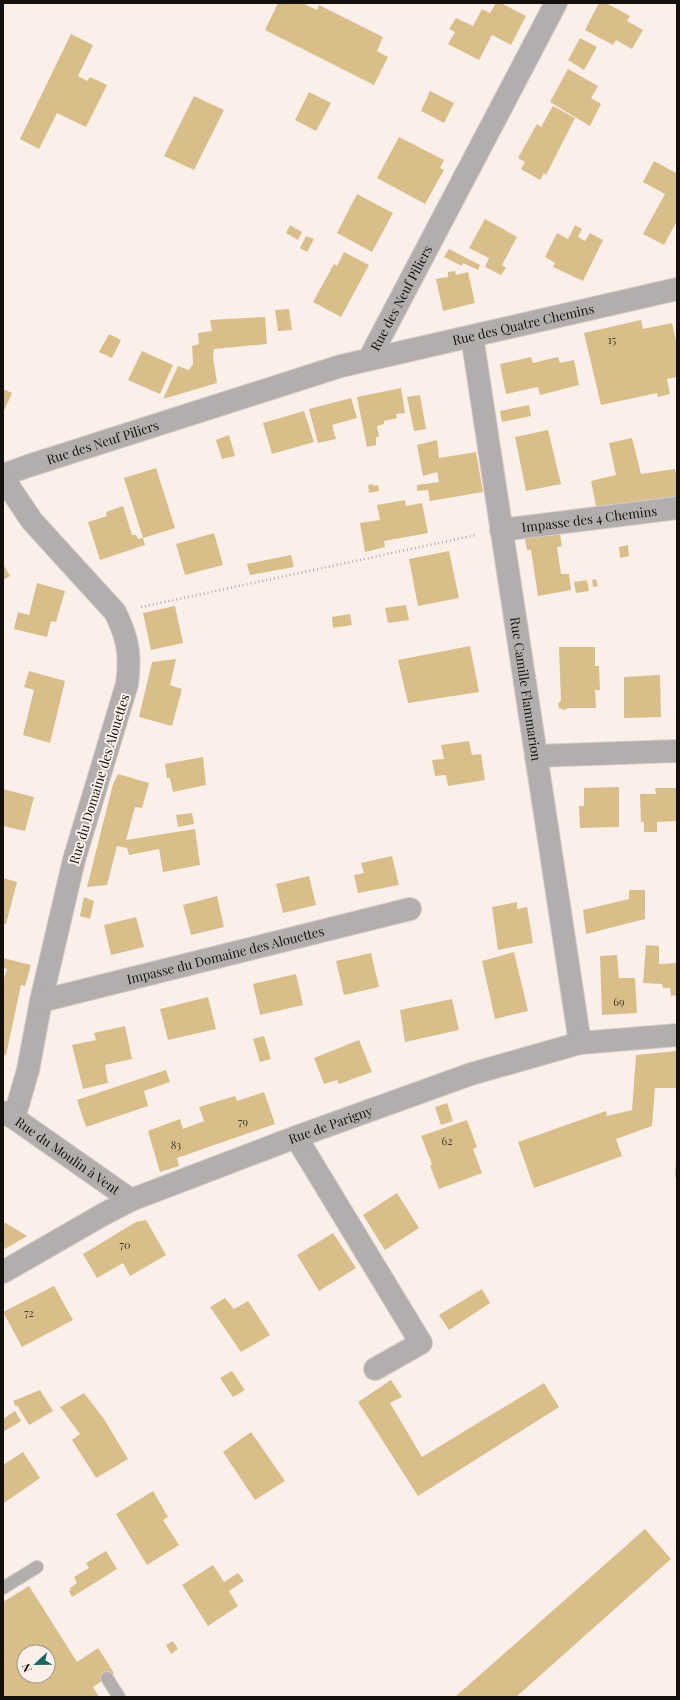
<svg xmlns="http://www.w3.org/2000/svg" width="680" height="1700" font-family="'Playfair Display',serif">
<rect width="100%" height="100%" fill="#faf0e9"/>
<g fill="#d9be8a" fill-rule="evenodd">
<polygon points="278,3 302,3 317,10 319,5 383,37 377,51 388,57 374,85 265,30"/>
<polygon points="496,3 501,3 526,16 511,45 492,35 479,60 448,44 455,32 449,29 456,18 473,26 482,9 490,13"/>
<polygon points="599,3 606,3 630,16 627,21 643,30 632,49 616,40 613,45 585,30"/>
<polygon points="71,34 93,45 78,76 87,81 90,77 107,85 86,127 57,113 39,149 20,139"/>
<polygon points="580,38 597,47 584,70 568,60"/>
<polygon points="568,69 598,86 591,98 601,104 590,126 550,102"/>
<polygon points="430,91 454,103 444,123 421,111"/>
<polygon points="309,92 331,103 316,131 295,120"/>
<polygon points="194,96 224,110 194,170 164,156"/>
<polygon points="553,106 575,118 546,175 544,173 540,180 521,169 525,162 518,158 537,124 541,127"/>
<polygon points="399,137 444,160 440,168 444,170 425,204 377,178"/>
<polygon points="654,161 676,173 677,170 677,221 664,245 643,234 665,194 643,182"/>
<polygon points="357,194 393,213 372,252 337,233"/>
<polygon points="485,219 517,237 502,265 506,268 501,275 485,267 489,258 469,248"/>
<polygon points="290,225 302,232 298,240 286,233"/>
<polygon points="575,225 582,229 578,237 585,241 590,233 603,240 583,281 553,267 555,263 545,257 557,233 568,239"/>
<polygon points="306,236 314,239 307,252 300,248"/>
<polygon points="449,249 480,265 478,270 463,263 462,266 444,257"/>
<polygon points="344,252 369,265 341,317 313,302 334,264 337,266"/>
<polygon points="455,271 456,275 468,272 475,303 443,311 436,279 448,277 448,272"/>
<polygon points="289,309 292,330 278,331 275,310"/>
<polygon points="265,317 267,344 214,349 213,357 217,383 163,399 178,366 189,370 193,364 192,346 199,344 198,333 212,331 210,320"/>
<polygon points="641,320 643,329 672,323 677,345 677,377 667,379 670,394 658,397 657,393 601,405 584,333"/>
<polygon points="109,334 121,340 112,358 99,352"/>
<polygon points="142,351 173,365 160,394 128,380"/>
<polygon points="531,357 533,363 558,357 560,363 574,360 579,385 540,395 538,387 506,394 500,364"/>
<polygon points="401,388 405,413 396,414 397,418 384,421 384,424 377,426 379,437 376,437 376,445 367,447 357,397"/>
<polygon points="3,389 12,393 3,413"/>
<polygon points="420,395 426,429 414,431 407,397"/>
<polygon points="351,398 357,418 332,425 336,439 318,443 309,409"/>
<polygon points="529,405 531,416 502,422 500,411"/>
<polygon points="304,411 314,442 272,454 263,423"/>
<polygon points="548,430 561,484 526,491 515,437"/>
<polygon points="229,435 235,456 222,459 216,440"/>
<polygon points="632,438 641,474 675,469 677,478 677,500 597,511 591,481 616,475 609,443"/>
<polygon points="437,440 439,458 476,452 483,492 430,501 428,490 417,491 417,485 439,482 437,472 423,476 417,445"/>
<polygon points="156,468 175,528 143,538 145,545 100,560 88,522 107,516 106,512 123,506 132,535 136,535 138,539 143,538 124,478"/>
<polygon points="373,484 373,486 378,485 379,491 369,493 368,485"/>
<polygon points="405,500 406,506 422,503 428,533 384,541 385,547 365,552 360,523 380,520 377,505"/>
<polygon points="559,529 562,546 557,547 561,574 569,574 571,590 538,596 531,550 527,550 524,534"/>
<polygon points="214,533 223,565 185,575 176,544"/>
<polygon points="628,545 629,556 620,558 619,547"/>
<polygon points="449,551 459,598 418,606 409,559"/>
<polygon points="291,555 294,567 250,575 247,564"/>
<polygon points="3,564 10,576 3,580"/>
<polygon points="596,579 598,586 593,587 592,580"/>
<polygon points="587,580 589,591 576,593 574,582"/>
<polygon points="37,583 65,591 56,622 51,621 47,637 14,629 18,612 29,615"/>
<polygon points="406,605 409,620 388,623 385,608"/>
<polygon points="175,606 183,643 151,650 143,613"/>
<polygon points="350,614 352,625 333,628 332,617"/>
<polygon points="470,646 479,692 408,703 398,660"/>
<polygon points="559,647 595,647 595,666 599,666 600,690 595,690 596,708 568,708 564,710 559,708 558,704 561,700"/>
<polygon points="176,659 170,685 182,689 172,726 139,717 152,662"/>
<polygon points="29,671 65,681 50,743 23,735 34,690 24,687"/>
<polygon points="660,675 661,717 624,718 624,677"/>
<polygon points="469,741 472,755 481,754 485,780 448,786 446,775 435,776 432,760 444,759 441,745"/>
<polygon points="203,757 206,785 173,792 170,778 167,778 165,764"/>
<polygon points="118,774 149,783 142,808 135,807 126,840 195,829 200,865 163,872 159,849 129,855 127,848 117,846 107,885 87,887 113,784"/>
<polygon points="619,787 619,827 580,828 579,806 584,806 584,788"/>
<polygon points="655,788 676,788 677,821 657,822 657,832 644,832 644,822 641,822 640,794 656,794"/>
<polygon points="3,789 34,797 25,831 3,826"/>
<polygon points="192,813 194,824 178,827 176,815"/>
<polygon points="392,856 399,885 358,893 354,875 364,873 361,863"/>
<polygon points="309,876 316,905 283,913 276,884"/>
<polygon points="3,878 17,882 6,924 3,924"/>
<polygon points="629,890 645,890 645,919 586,934 583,910 629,899"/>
<polygon points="217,896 224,927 191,935 183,905"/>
<polygon points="84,897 94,901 90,919 80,916"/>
<polygon points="517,902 517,909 527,907 533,943 498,950 492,907"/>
<polygon points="136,917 144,947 111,955 104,925"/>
<polygon points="646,945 659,946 659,964 677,963 677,995 671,996 670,988 663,988 662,984 643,983"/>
<polygon points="514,952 528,1011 495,1019 482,961"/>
<polygon points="371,953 379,987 344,995 336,961"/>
<polygon points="617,955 619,978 635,978 637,1013 602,1015 600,956"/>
<polygon points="3,958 31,965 25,986 21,985 6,1055 3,1054 3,981 7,969 3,968"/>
<polygon points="296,974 303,1005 260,1015 253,984"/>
<polygon points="208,997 216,1029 168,1040 160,1009"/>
<polygon points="452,999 459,1030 405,1042 400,1010"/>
<polygon points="125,1026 132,1059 105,1065 108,1083 83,1089 72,1045 96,1040 94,1033"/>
<polygon points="264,1036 271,1059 260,1062 253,1039"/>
<polygon points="359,1040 372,1072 339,1084 337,1080 324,1084 314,1058"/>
<polygon points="677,1051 677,1088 655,1088 652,1126 616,1139 622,1156 534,1188 518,1142 606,1111 607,1116 632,1110 636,1055"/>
<polygon points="166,1070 170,1082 144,1091 148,1106 86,1127 77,1100"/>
<polygon points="264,1092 275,1124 177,1158 179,1166 160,1172 148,1131 180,1119 183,1129 204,1121 199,1107 235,1096 237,1101"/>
<polygon points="447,1103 453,1121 441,1125 435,1107"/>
<polygon points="467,1120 477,1147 473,1149 482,1173 439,1189 430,1166 432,1164 421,1136"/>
<polygon points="676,1159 677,1159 677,1178 675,1177"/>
<polygon points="397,1193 419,1228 385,1250 363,1215"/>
<polygon points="146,1220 166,1255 130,1276 123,1263 97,1278 83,1254 136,1222"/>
<polygon points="4,1222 27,1236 3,1250 3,1223"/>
<polygon points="333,1233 356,1268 319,1291 297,1255"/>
<polygon points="54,1286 73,1320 22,1347 3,1312"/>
<polygon points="482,1289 490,1303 449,1330 439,1315"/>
<polygon points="225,1298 234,1309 248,1301 270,1335 241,1352 210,1307"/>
<polygon points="232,1371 245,1390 233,1397 220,1378"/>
<polygon points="391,1380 402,1397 390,1403 422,1457 544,1383 559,1407 418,1496 358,1402"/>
<polygon points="40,1390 53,1411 29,1425 17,1405 16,1407 13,1401"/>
<polygon points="84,1393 104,1419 128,1459 96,1478 72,1440 80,1434 60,1407"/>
<polygon points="15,1411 21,1421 3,1432 3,1419"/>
<polygon points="251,1432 285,1481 255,1500 223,1452"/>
<polygon points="23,1452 40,1478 4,1503 3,1500 3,1465"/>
<polygon points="153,1491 168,1517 163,1520 179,1545 147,1565 116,1514"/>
<polygon points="645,1529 671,1559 516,1697 455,1697"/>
<polygon points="106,1551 117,1569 72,1597 69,1591 71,1590 70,1588 77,1583 74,1577 89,1568 86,1563"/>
<polygon points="213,1565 224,1582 238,1573 244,1581 229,1591 238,1606 208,1626 182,1585"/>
<path d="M29 1586 77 1662 98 1648 114 1673 93 1687 99 1697H3V1602ZM24 1652H48V1676H24Z"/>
<polygon points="173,1641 178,1649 171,1654 166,1645"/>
</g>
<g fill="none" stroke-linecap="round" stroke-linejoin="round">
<g stroke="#d5ccc6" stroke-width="14">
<g id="service">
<polyline points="3,1588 37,1567"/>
<polyline points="107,1678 119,1697"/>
</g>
</g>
<g stroke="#d5ccc6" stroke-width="24">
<g id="minor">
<path id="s1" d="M472 336 580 1043"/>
<path id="s2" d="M369 359 556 3"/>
<path id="s3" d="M3 475 28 466 341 366 677 289"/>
<path d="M3 478 32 521 115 612C128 638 131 655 127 684L74 860 41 1001 28 1070 14 1118"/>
<path id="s4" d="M501 530 677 508"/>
<polyline points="536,756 677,751"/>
<path id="s5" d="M41 1001 410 909"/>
<path id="s6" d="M3 1112 14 1118 131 1200"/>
<polyline points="296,1137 421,1343 375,1369"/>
<path id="s7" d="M3 1272 104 1214 131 1200 296 1137 471 1074 580 1043 677 1035"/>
</g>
</g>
<polyline stroke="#b3aba6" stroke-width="2.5" stroke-dasharray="1 3" stroke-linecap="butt" points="141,607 476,535"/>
<use href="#service" stroke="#b3aead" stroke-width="12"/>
<use href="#minor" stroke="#b3aead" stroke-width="22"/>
</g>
<g text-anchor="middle" stroke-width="4" stroke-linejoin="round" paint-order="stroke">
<g font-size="11" fill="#443c2d">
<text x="612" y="344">15</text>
<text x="619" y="1006">69</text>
<text x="243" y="1126">79</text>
<text x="447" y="1145">62</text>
<text x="176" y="1149">83</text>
<text x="125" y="1249">70</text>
<text x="29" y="1317">72</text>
</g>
<g font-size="13" fill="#13100e" stroke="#faf0e9">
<text dy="5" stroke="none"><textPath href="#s2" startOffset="69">Rue des Neuf Piliers</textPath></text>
<text dy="5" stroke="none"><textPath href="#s3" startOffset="542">Rue des Quatre Chemins</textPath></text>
<text dy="5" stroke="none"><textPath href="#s3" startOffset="105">Rue des Neuf Piliers</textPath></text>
<text dy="5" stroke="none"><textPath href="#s4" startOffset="89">Impasse des 4 Chemins</textPath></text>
<text dy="5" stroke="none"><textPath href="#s1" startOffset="357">Rue Camille Flammarion</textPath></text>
<text transform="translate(99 779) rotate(-73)" y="5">Rue du Domaine des Alouettes</text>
<text dy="5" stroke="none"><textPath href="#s5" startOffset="190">Impasse du Domaine des Alouettes</textPath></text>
<text dy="5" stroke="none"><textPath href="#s7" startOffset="360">Rue de Parigny</textPath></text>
<text dy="5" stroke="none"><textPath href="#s6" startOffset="78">Rue du Moulin à Vent</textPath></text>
</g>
</g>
<rect width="680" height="1700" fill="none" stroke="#13100e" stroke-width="8"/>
<g transform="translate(36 1664) rotate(248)"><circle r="19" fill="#faf0e9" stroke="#9e9691"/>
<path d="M0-3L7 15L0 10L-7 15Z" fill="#186662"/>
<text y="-6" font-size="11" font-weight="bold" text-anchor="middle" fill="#13100e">N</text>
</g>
</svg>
